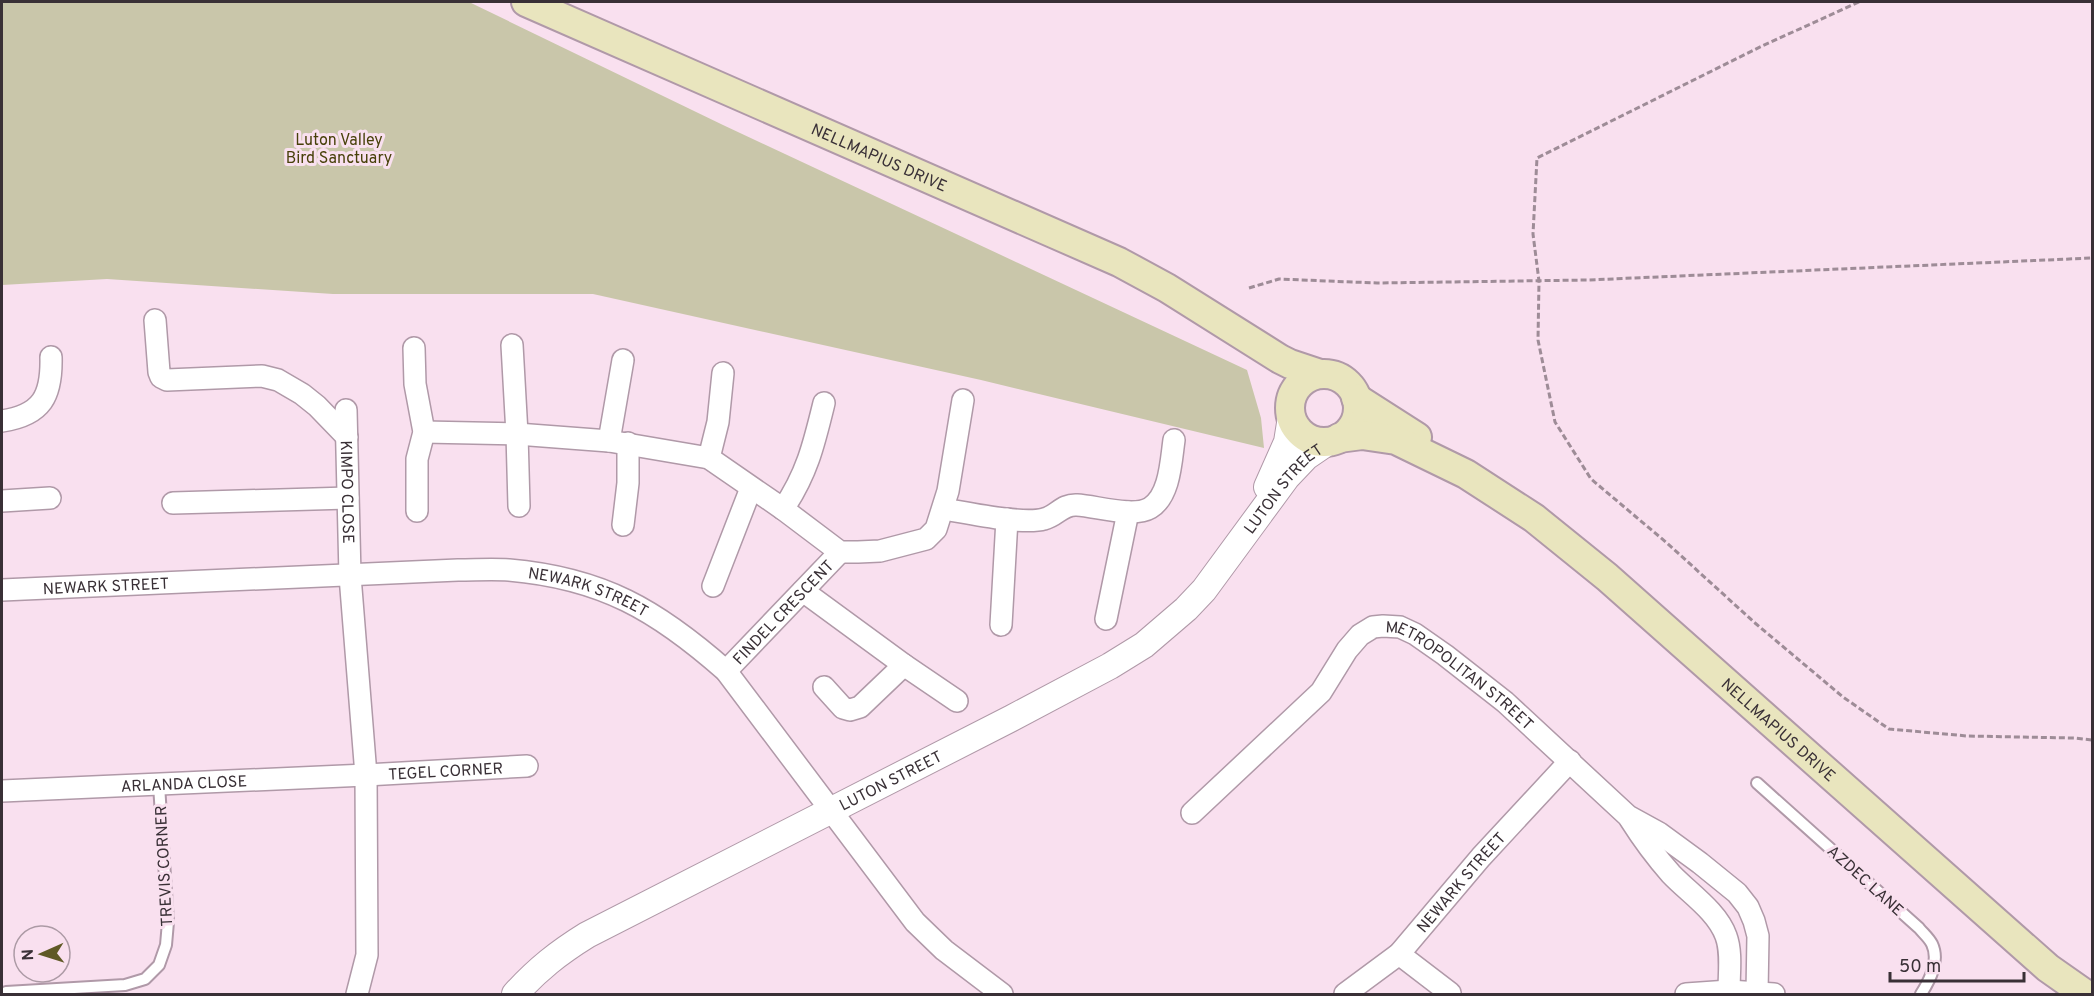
<svg xmlns="http://www.w3.org/2000/svg" width="2094" height="996" font-family="Overpass,sans-serif">
<rect width="100%" height="100%" fill="#f9e0ef"/>
<polygon fill="#c9c6aa" points="2,2 469,2 723,125 1247,370 1261,418 1264,448 981,380 593,294 333,294 107,279 2,285"/>
<g fill="none" stroke-linecap="round" stroke-linejoin="round">
<g stroke="#b099a8" stroke-width="14">
<g id="service">
<path d="M1757 783 1919 928C1923 933 1929 938 1932 944 1940 961 1930 980 1921 994"/>
<polyline points="6,992 125,985 145,979 159,965 166,945 168,922 159,785"/>
</g>
</g>
<g stroke="#b099a8" stroke-width="24">
<g id="minor">
<polyline points="155,320 159,372 161,377 167,380 262,376 278,380 302,394 317,406 347,437"/>
<polyline points="512,345 517,434 519,506"/>
<polyline points="414,348 415,384 424,432 417,459 417,511"/>
<path id="s1" d="M346 410 350 576 366 775 367 955 357 994"/>
<path d="M2 421C42 415 52 396 51 357"/>
<polyline points="424,432 517,434 609,441 709,458 783,509 840,552 858,552 880,551 926,539 936,529 948,491 963,400"/>
<polyline points="609,441 623,360"/>
<polyline points="709,458 718,422 723,373"/>
<polyline points="2,501 50,498"/>
<polyline points="173,503 348,498"/>
<path d="M783 509C807 474 814 444 824 403"/>
<path d="M944 509C968 513 1023 525 1044 519 1057 516 1062 504 1077 505 1096 506 1133 518 1150 508 1170 496 1171 461 1174 440"/>
<polyline points="623,525 628,483 628,443"/>
<polyline points="713,586 751,488"/>
<path id="s2" d="M2 590 458 570C475 570 492 569 509 570 602 578 657 610 726 671L915 922 944 950 1002 994"/>
<polyline points="803,591 904,665 957,701"/>
<polyline points="1106,619 1128,512"/>
<polyline points="1001,625 1007,519"/>
<path id="s3" d="M726 671 840 552"/>
<polyline points="824,687 843,708 850,710 860,707 904,665"/>
<path id="s4" d="M2 791 366 775 527 766"/>
<path id="s5" d="M1192 813 1321 692 1347 650 1360 635 1373 627 1383 626 1400 627 1415 634 1445 655 1505 702 1628 816 1659 833 1700 863 1737 893 1748 907 1754 921 1758 936 1757 992"/>
<path d="M1630 819C1642 838 1656 857 1671 874 1689 893 1717 911 1726 936 1732 952 1729 973 1729 991"/>
<polyline points="1399,954 1450,993"/>
<path id="s6" d="M1345 994 1399 954 1481 857 1570 761"/>
<polyline points="1686,994 1729,991 1774,994"/>
</g>
</g>
<g stroke="#b099a8" stroke-width="28">
<g id="tertiary">
<polyline points="1267,487 1287,442 1291,417"/>
<path id="s7" d="M515 994C538 969 558 953 587 935L1012 718 1110 666 1144 645 1186 609 1204 590 1287 477 1306 457 1328 442"/>
</g>
</g>
<g stroke="#b099a8" stroke-width="32">
<g id="secondary">
<path id="s8" d="M526 2 1119 262 1167 288 1280 359 1290 364 1320 374"/>
<circle cx="1324" cy="408" r="34"/>
<polyline points="1356,398 1417,437"/>
<path id="s9" d="M1339 438 1362 435 1396 440 1466 474 1534 518 1607 577 2048 968 2085 994"/>
</g>
</g>
<g stroke="#9e8c97" stroke-width="3" stroke-dasharray="6 3" stroke-linecap="butt">
<polyline points="1859,2 1762,46 1537,158 1533,234 1539,281 1538,340 1555,422 1591,479 1667,543 1755,623 1843,697 1889,729 1967,736 2074,738 2092,740"/>
<polyline points="1249,288 1279,279 1377,283 1588,280 2092,258"/>
</g>
<use href="#service" stroke="#fff" stroke-width="10"/>
<use href="#minor" stroke="#fff" stroke-width="21"/>
<use href="#tertiary" stroke="#fff" stroke-width="26"/>
<use href="#secondary" stroke="#e9e5be" stroke-width="28"/>
</g>
<g text-anchor="middle" stroke-width="6" stroke-linejoin="round" paint-order="stroke">
<g font-size="16" fill="#474009" stroke="#f9e0ef">
<text x="339" y="145">Luton Valley<tspan x="339" dy="18">Bird Sanctuary</tspan></text>
</g>
<g font-size="16" fill="#393036" stroke="#f9e0ef">
<text dy="6" stroke="none"><textPath href="#s8" startOffset="386">NELLMAPIUS DRIVE</textPath></text>
<text dy="6" stroke="none"><textPath href="#s7" startOffset="932">LUTON STREET</textPath></text>
<text dy="6" stroke="none"><textPath href="#s1" startOffset="82">KIMPO CLOSE</textPath></text>
<text dy="6" stroke="none"><textPath href="#s2" startOffset="104">NEWARK STREET</textPath></text>
<text dy="6" stroke="none"><textPath href="#s2" startOffset="590">NEWARK STREET</textPath></text>
<text dy="6" stroke="none"><textPath href="#s3" startOffset="82">FINDEL CRESCENT</textPath></text>
<text dy="6" stroke="none"><textPath href="#s5" startOffset="364">METROPOLITAN STREET</textPath></text>
<text dy="6" stroke="none"><textPath href="#s9" startOffset="540">NELLMAPIUS DRIVE</textPath></text>
<text dy="6" stroke="none"><textPath href="#s4" startOffset="444">TEGEL CORNER</textPath></text>
<text dy="6" stroke="none"><textPath href="#s7" startOffset="434">LUTON STREET</textPath></text>
<text dy="6" stroke="none"><textPath href="#s4" startOffset="182">ARLANDA CLOSE</textPath></text>
<text transform="translate(163 866) rotate(-93)" y="6">TREVIS CORNER</text>
<text transform="translate(1866 880) rotate(42)" y="6">AZDEC LANE</text>
<text dy="6" stroke="none"><textPath href="#s6" startOffset="162">NEWARK STREET</textPath></text>
</g>
</g>
<rect width="2094" height="996" fill="none" stroke="#393036" stroke-width="6"/>
<g transform="translate(42 954) rotate(267)"><circle r="28" fill="#f9e0ef" stroke="#ac9aa5" stroke-width="1.5"/>
<path d="M0-4.5L10 22L0 15L-10 22Z" fill="#5f5925"/>
<text y="-9" font-size="16" font-weight="bold" text-anchor="middle" fill="#393036">N</text>
</g>
<path d="M1890 972v9h134v-9" fill="none" stroke="#393036" stroke-width="3"/>
<text x="1899" y="972" font-size="18" fill="#393036" stroke="#f9e0ef" stroke-width="4.5" paint-order="stroke">50 m</text>
</svg>
